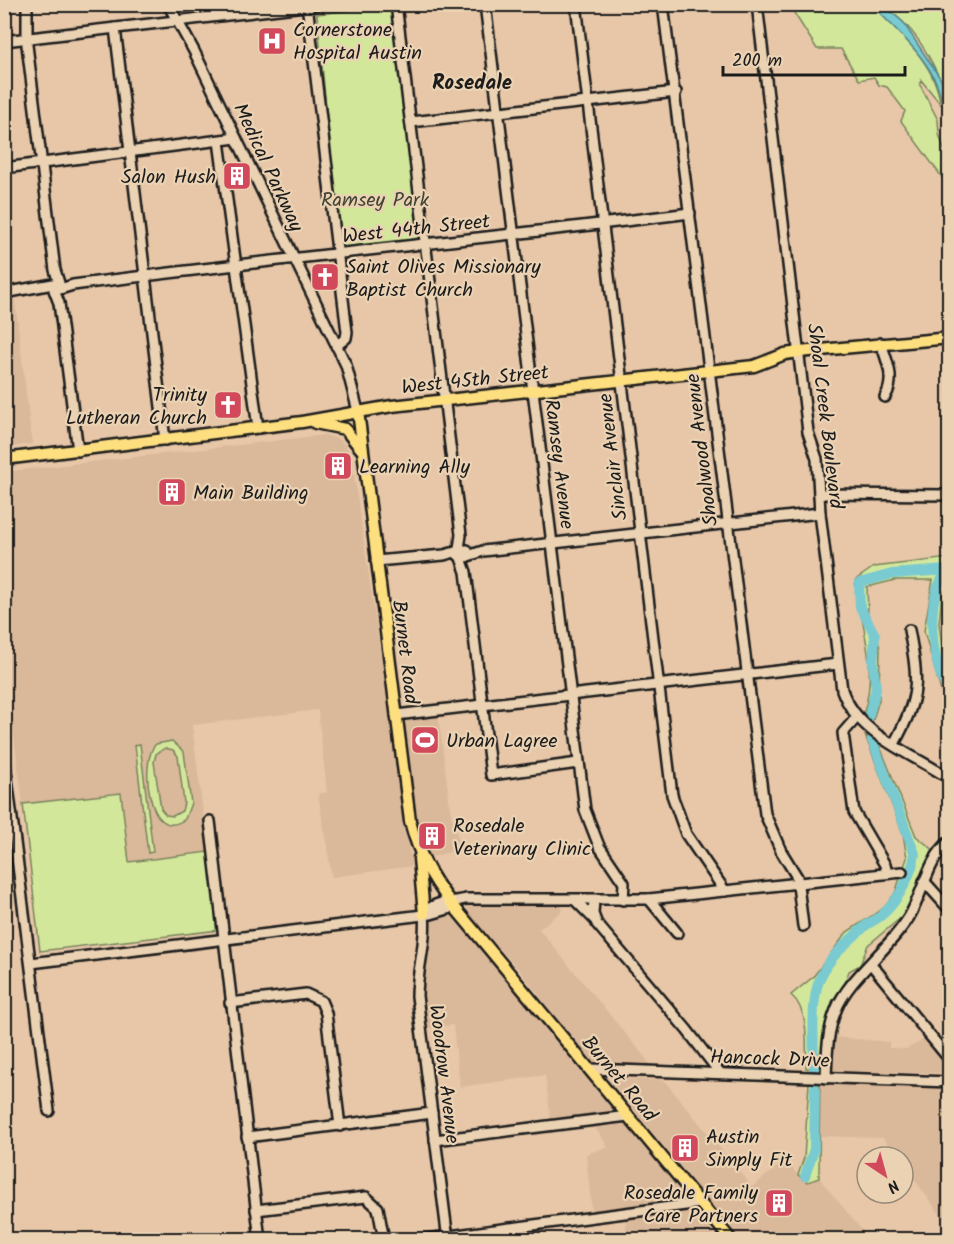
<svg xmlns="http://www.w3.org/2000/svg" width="954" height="1244" font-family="Kalam,sans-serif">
<rect width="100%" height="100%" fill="#e7c7a8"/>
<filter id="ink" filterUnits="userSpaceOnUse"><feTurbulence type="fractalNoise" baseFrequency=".0167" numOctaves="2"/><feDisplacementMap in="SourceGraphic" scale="12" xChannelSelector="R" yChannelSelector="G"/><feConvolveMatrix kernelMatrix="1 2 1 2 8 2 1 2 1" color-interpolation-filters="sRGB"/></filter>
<g filter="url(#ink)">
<g fill="#dab89a">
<polygon points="15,300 32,444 5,447 5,301"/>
<polygon points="325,435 341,440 351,455 412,866 332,877 318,794 327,792 318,710 192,725 208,852 129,862 120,793 23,804 4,660 4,472"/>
<polygon points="438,714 451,814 461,849 428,858 415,819 402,718"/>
<polygon points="470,903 562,905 562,911 539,929 652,1066 592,1064 520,971 466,911"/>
<polygon points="454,915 579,1069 615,1111 551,1120 545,1075 460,1087 453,1025 427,1028 422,986 431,917"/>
<polygon points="833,1037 889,1042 889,1048 906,1049 927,1038 950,1065 949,1073 829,1071"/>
<polygon points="619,1079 662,1080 667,1084 752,1187 785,1161 798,1175 815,1180 819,1178 869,1239 739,1239 610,1080"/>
<polygon points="820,1082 949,1085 949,1227 903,1164 903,1157 898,1157 883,1138 821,1136"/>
<polygon points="624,1119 688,1201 592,1213 586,1154 608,1147 592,1123"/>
<polygon points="694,1210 717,1239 628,1239 625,1219"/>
</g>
<g fill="#d3e79b" stroke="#78825c" stroke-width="1.5" fill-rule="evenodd">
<path d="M789 5H872C898 32 936 63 940 103L921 80 920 85 938 120 939 134 949 165V187L901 121 905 111 887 87 879 85 874 77 859 80 841 49H817Z"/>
<path d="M883 5H949V108C944 82 924 42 904 23 897 16 889 11 883 5Z"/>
<polygon points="391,6 420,241 340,250 317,14"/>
<path d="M949 558V584L942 594 939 623 943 656 949 673V708L944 702 924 631 933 580H895L867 587 868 613 880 647 879 700 873 720 863 715C879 670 861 625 855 580L874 567Z"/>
<path d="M865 735 879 744 916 836 936 852 903 916 868 945 860 965 849 971 845 983 832 1001 822 1053 816 1054V1069L806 1068C806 1046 810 1011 791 995L813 977 847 932 884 908 895 893 907 858 903 834Z"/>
<path d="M172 741 184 752 191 803 185 819C148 846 139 759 156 744ZM165 748 173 750 178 756 184 803 182 811 173 816 166 815 161 809 154 762 156 754Z"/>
<polygon points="140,744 153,852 148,853 135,745"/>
<polygon points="121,793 129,862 208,852 219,930 40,951 23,804"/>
<polygon points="820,1082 819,1178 808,1182 798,1175 804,1158 809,1083"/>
</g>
<path fill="#79cad1" stroke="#548489" stroke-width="1.5" d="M872 5H883L903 22 944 84 949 108V131C944 117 943 104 939 90 929 58 894 28 872 5Z"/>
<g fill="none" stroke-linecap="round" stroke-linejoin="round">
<g stroke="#79cad1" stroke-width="10">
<path d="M950 569C922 593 931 666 950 694"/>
<polyline points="868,718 876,689 873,662 875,635 860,607 859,583 892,574 947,570"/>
<path d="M814 1067C814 1043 811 1005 818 984 826 959 846 944 864 927 869 922 877 920 883 914 898 901 912 874 915 854L872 740"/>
<polyline points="805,1176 814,1149 815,1088"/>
</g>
<g stroke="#1c1c1c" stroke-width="14">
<g id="minor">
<polyline points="27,4 27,45 55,270 59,283"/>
<polyline points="168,4 194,51 346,365 358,411"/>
<polyline points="307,4 347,332 346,338 336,346"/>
<polyline points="396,4 461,535 458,555 463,558 466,557 467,550 460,550"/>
<polyline points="485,4 585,810 599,846 624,883 623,900"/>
<polyline points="576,4 672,795 686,834 725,891"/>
<polyline points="663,4 765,814 781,851 797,877 803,926"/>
<path d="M757 4 808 432 817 459 820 513 842 690C858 736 912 753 950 779"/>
<polyline points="115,28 165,440"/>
<polyline points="4,41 322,4"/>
<polyline points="411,122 676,92"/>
<polyline points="219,141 258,428"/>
<polyline points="4,168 236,138"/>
<path d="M60 289 73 285C279 258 485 239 690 213"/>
<polyline points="54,290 59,303 78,451"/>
<polyline points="4,293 53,284"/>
<path d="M881 343C887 362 896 379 885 397"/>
<polyline points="819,494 950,495"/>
<polyline points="468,556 483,551 820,513"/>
<polyline points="461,558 466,572 491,775 578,763"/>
<polyline points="376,561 444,555 459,551"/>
<polyline points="396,715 838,664"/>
<polyline points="857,717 843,733 854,812 885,865 887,873"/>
<path d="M894 744C920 696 919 683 909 630"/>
<polyline points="4,755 49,1111"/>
<polyline points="210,821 260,1240"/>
<polyline points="924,881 950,910"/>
<polyline points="649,899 677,933"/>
<polyline points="575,900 594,919"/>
<polyline points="594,900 593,914 597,924 687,1030 720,1073"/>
<path d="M424 914C434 900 451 903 466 899H649L902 872"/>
<path d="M424 914C427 942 417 968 417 996L448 1240"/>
<polyline points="31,963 431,914 448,909 451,903"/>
<polyline points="871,964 950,1060"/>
<polyline points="230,1003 306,994 321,1001 326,1013 340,1126"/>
<polyline points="590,1069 950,1082"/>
<path d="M826 1078C827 1055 827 1032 836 1010 849 977 889 950 909 917 924 892 927 860 950 841"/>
<polyline points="247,1137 432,1113"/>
<polyline points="435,1140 628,1116"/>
<polyline points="256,1210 366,1197 378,1208 384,1240"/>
<polyline points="419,1240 701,1203"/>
</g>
</g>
<g stroke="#1c1c1c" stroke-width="15">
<g id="major">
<path d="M358 411 410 821C418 853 431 877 451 903L731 1240"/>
<polyline points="315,423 345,429 361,449"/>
<polyline points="4,459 302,422 392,406 754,366 785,354 799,352 950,338"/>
<polyline points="419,858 424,914"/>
</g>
</g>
<use href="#minor" stroke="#ebd2b3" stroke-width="9"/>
<use href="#major" stroke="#fedf80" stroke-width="10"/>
</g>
</g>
<defs>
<g id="hospital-square" transform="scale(1.5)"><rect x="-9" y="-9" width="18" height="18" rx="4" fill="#d1495b" stroke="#ebd2b3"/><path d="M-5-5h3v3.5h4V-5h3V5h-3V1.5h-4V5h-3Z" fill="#fff"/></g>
<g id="building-square" transform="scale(1.5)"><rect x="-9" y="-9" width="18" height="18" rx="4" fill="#d1495b" stroke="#ebd2b3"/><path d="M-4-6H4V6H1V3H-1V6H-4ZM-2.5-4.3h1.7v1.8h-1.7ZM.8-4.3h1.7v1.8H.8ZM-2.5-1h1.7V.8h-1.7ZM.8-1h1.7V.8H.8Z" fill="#fff"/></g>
<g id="church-square" transform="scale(1.5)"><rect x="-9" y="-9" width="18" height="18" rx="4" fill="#d1495b" stroke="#ebd2b3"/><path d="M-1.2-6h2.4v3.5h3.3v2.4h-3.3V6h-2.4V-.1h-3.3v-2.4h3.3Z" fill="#fff"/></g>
<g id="stadium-square" transform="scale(1.5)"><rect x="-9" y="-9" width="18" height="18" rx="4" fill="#d1495b" stroke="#ebd2b3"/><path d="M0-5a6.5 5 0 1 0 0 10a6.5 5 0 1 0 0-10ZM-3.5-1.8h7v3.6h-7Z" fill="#fff"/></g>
</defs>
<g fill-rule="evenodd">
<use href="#hospital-square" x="272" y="41"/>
<use href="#building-square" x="237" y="176"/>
<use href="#church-square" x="325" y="277"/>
<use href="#church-square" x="228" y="405"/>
<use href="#building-square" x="338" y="466"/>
<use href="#building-square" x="172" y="492"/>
<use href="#stadium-square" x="425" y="740"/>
<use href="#building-square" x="432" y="836"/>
<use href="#building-square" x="685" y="1148"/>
<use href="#building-square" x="779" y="1203"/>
</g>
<g text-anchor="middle" stroke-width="4.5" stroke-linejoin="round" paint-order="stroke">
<g font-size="20" fill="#1c1c1c" stroke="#ebd2b3" text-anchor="start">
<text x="293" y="36">Cornerstone<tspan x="293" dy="23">Hospital Austin</tspan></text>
<text x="216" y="183" text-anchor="end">Salon Hush</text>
<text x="346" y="273">Saint Olives Missionary<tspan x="346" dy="23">Baptist Church</tspan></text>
<text x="207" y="401" text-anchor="end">Trinity<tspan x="207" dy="23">Lutheran Church</tspan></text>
<text x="359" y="473">Learning Ally</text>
<text x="193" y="499">Main Building</text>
<text x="446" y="747">Urban Lagree</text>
<text x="453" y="832">Rosedale<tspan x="453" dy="23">Veterinary Clinic</tspan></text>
<text x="706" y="1143">Austin<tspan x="706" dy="23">Simply Fit</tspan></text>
<text x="758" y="1199" text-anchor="end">Rosedale Family<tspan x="758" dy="23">Care Partners</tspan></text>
</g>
<g font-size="20" fill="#1c1c1c" stroke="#ebd2b3">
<text transform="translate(269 167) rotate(65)" y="7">Medical Parkway</text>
<text transform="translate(416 228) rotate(-6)" y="7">West 44th Street</text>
<text transform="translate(475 379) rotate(-6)" y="7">West 45th Street</text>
<text transform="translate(826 416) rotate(83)" y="7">Shoal Creek Boulevard</text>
<text transform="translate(701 450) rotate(-97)" y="7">Shoalwood Avenue</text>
<text transform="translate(612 457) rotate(-97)" y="7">Sinclair Avenue</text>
<text transform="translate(560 464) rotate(83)" y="7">Ramsey Avenue</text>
<text transform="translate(406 652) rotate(83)" y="7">Burnet Road</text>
<text transform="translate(770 1058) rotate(2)" y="7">Hancock Drive</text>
<text transform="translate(445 1074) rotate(83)" y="7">Woodrow Avenue</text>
<text transform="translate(620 1078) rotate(50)" y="7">Burnet Road</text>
</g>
<g font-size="20" fill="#414535" stroke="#ebd2b3">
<text x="375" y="206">Ramsey Park</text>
</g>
<g font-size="21" font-weight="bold" fill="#1c1c1c" stroke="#ebd2b3">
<text x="472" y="89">Rosedale</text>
</g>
</g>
<rect width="954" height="1244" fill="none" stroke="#ebd2b3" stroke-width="24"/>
<rect x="12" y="12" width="930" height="1220" fill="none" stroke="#1c1c1c" stroke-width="2" filter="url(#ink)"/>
<g transform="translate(885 1175) rotate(144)"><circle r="28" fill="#ebd2b3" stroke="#988977" stroke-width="1.5"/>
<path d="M0-4.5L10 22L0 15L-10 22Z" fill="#d1495b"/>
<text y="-9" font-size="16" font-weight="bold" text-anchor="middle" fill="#1c1c1c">N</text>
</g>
<path d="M723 66v9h182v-9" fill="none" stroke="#1c1c1c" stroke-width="3"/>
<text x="732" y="66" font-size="18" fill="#1c1c1c" stroke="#ebd2b3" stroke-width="4.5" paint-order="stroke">200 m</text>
</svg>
